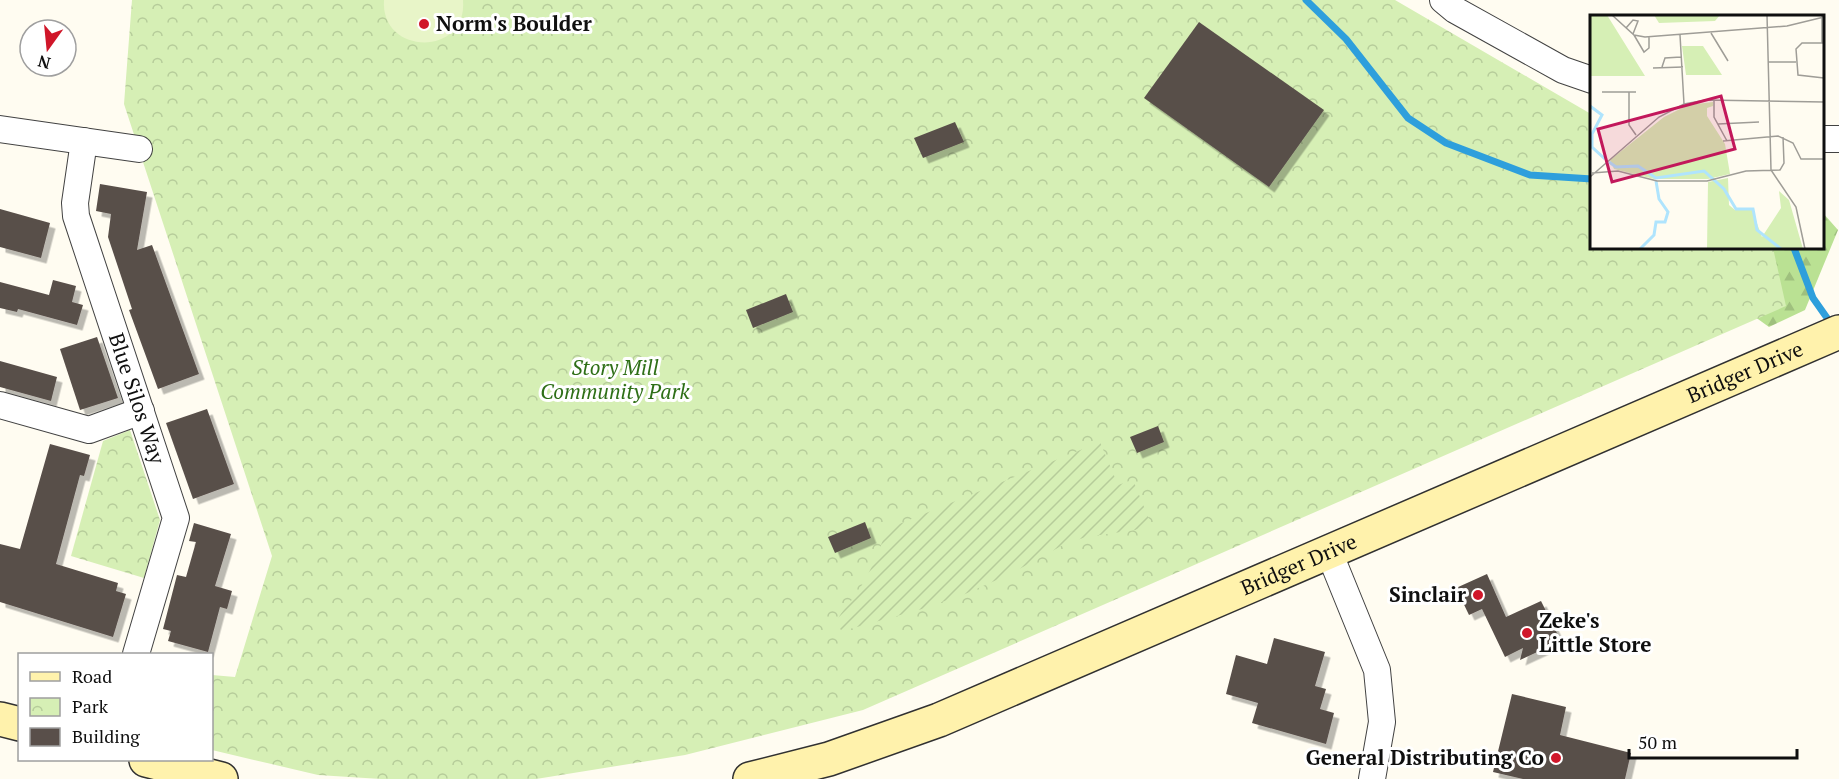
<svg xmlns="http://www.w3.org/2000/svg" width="1839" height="779" font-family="'PT Serif',serif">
<defs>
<pattern id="forest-firs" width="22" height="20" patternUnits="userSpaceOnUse" patternTransform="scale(1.5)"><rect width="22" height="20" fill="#bae193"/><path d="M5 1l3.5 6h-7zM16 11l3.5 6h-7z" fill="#9fc07e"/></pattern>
<pattern id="park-crowns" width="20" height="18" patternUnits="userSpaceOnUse" patternTransform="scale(1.5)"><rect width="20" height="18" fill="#d6efb5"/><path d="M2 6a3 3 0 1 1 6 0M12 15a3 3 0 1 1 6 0" fill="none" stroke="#b6cc9a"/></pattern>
<pattern id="garden-furrows" width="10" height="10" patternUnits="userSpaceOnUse" patternTransform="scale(1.5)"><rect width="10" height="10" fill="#d6efb5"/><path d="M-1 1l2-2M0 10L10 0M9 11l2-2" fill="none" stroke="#b6cc9a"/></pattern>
<filter id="shadow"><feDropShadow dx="5.5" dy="5.5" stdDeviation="0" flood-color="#0004"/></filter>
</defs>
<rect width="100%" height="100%" fill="#fffcf1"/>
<polygon fill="url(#forest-firs)" points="1823,213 1838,230 1805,310 1769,327 1751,314 1705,248 1822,248"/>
<g fill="url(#park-crowns)">
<polygon points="132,0 1395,0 1591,114 1592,248 1773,248 1786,306 863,710 685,755 536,779 381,779 318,775 212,750 212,675 235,677 272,556 124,104"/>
<polygon points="130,430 160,520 144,578 71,556 103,441"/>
</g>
<path fill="url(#garden-furrows)" d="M1100 442 1118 485 1133 480 1151 524 1135 530 1086 537 1065 544 1010 574 965 594 922 609 846 630H841L837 625C837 616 845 609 851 601 868 579 878 554 887 529Z"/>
<path fill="#e8f5c8" d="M384 0H463C468 57 380 56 384 0Z"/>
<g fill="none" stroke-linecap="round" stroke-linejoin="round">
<g stroke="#2e9fdc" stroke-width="7">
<polyline points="1306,0 1346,39 1408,118 1446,143 1530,175 1592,179"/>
<polyline points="1794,248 1813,298 1832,325"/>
</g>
</g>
<g fill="#594f4a" filter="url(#shadow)">
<polygon points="1199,22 1324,110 1269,187 1144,98"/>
<polygon points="955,122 964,142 923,158 914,138"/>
<polygon points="100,184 147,192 137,250 152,245 199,374 158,389 129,310 132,309 108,237 111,214 96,211"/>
<polygon points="0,209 50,223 41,258 0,247"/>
<polygon points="53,280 76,286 72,302 83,305 77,325 18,309 17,312 0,308 0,282 49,295"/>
<polygon points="786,294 793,312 753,328 746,310"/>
<polygon points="97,337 118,398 80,410 60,349"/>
<polygon points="0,361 57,377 51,401 0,387"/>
<polygon points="207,409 234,484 193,499 166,423"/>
<polygon points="1158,426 1164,442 1137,453 1130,437"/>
<polygon points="50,444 90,455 84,476 80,475 56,564 118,583 116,591 126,594 113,637 0,602 0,544 20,549"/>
<polygon points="865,522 871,538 835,553 828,537"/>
<polygon points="194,523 231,534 215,586 232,591 227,609 220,607 208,652 168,641 171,631 163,629 177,575 186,577 196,542 189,541"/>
<polygon points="1487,574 1506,617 1541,601 1561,641 1520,660 1523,648 1505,657 1482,609 1469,615 1456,588"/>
<polygon points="1274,638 1325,652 1315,686 1326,689 1320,709 1334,713 1326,744 1252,723 1258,703 1226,694 1236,655 1267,664"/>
<polygon points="1512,694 1566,707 1560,735 1631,753 1625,779 1523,779 1493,772"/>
</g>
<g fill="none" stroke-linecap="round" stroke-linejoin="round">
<g stroke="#424242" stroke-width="28">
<g id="minor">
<polyline points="1443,0 1455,10 1563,70 1592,80"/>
<polyline points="0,129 139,149"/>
<polyline points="1822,139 1839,139"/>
<path id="s1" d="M84 141 75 203 76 216 176 518 136 654"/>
<polyline points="0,405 89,430 141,411"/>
<polyline points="1329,552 1377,670 1382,722 1372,779"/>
</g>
</g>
<g stroke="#313131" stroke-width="36">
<g id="secondary">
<polyline points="0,719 20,724"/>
<polyline points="146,760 221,779"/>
<path id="s2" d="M750 779 829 759 939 720 1839 332"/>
</g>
</g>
<use href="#minor" stroke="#fff" stroke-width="26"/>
<use href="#secondary" stroke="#fff2ac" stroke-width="33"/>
</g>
<g fill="#d01629" stroke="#fff" stroke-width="2">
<circle cx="424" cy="24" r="6"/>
<circle cx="1478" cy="595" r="6"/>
<circle cx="1527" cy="633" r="6"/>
<circle cx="1556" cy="758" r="6"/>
</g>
<g text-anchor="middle" stroke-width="6" stroke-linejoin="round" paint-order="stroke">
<g font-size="21" font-weight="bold" fill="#0f0f0f" stroke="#fff" text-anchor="start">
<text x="436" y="31">Norm's Boulder</text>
<text x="1466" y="602" text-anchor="end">Sinclair</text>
<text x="1539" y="628">Zeke's<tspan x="1539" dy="24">Little Store</tspan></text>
<text x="1544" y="765" text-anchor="end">General Distributing Co</text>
</g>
<g font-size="21" font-style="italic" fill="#2e6f17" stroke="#fff">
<text x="615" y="375">Story Mill<tspan x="615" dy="24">Community Park</tspan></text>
</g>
<g font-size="21" fill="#0f0f0f" stroke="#fff">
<text dy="7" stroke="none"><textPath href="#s2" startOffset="1076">Bridger Drive</textPath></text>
<text dy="7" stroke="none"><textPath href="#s1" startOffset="268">Blue Silos Way</textPath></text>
<text dy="7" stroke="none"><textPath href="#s2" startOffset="590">Bridger Drive</textPath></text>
</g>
</g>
<g transform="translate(1590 15)">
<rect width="234" height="234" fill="#fffcf1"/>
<path d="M64 0H130L125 6 69 8ZM92 31H113L132 60H96Z" fill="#d6efb5"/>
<path d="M0 0H17L55 61H0ZM123 87V91L117 93V101L135 129 140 159 118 164H64L24 154 20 145 74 102 98 90ZM138 163 139 190 145 195H162L172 222 191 193 189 176 199 185 213 234H117L118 167Z" fill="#d6efb5"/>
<path fill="none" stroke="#afe4fd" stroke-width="3" d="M0 91 12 100 2 119V132L15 144M19 147 26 152 48 151 66 163 114 156 134 174 146 194H163L167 215 191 234M50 234 64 220 66 207H75L78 197 69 184 66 166"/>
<path fill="none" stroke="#9f9d97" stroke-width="1.5" d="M22 0 44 20 55 22 197 11 234 2M177 0 181 155 206 192 215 234M232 0V28M36 13 43 5 48 6 43 19M121 18 138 46M44 20 54 37 59 33V21M90 20 94 89M234 28H212L206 34 208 60 234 63M178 47H206M72 52 75 43 91 42M63 53 93 52M12 77H46M39 77V110L46 120M124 85V102L137 126M128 109 169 107M133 126 188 121 203 128 211 144H234M2 158 28 156 67 166H117L156 156 190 155 194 148 193 122M0 162 69 102 94 89 116 85 234 87"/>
<path fill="#c2185b" fill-opacity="0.15" stroke="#c2185b" stroke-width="3" d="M131 81 145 134 22 167 8 114Z"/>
<rect width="234" height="234" fill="none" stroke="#0f0f0f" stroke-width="3"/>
</g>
<rect x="18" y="653" width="195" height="108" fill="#ffffff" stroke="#9f9f9f" stroke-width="1.5"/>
<rect x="30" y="672" width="30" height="9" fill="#fff2ac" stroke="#9f9f9f" stroke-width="1.5"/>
<text x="72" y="683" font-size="18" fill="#0f0f0f">Road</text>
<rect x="30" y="698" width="30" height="18" fill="url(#park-crowns)" stroke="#9f9f9f" stroke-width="1.5"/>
<text x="72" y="713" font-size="18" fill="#0f0f0f">Park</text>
<rect x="30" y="728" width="30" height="18" fill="#594f4a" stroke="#9f9f9f" stroke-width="1.5"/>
<text x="72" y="743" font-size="18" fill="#0f0f0f">Building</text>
<g transform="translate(48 48) rotate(195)"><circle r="28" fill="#ffffff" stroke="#9f9f9f" stroke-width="1.5"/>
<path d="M0-4.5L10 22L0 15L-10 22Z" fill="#d01629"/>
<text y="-9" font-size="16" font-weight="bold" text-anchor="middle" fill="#0f0f0f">N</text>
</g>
<path d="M1629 749v9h168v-9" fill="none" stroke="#0f0f0f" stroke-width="3"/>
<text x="1638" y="749" font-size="18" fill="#0f0f0f" stroke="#ffffff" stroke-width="4.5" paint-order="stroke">50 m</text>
</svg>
